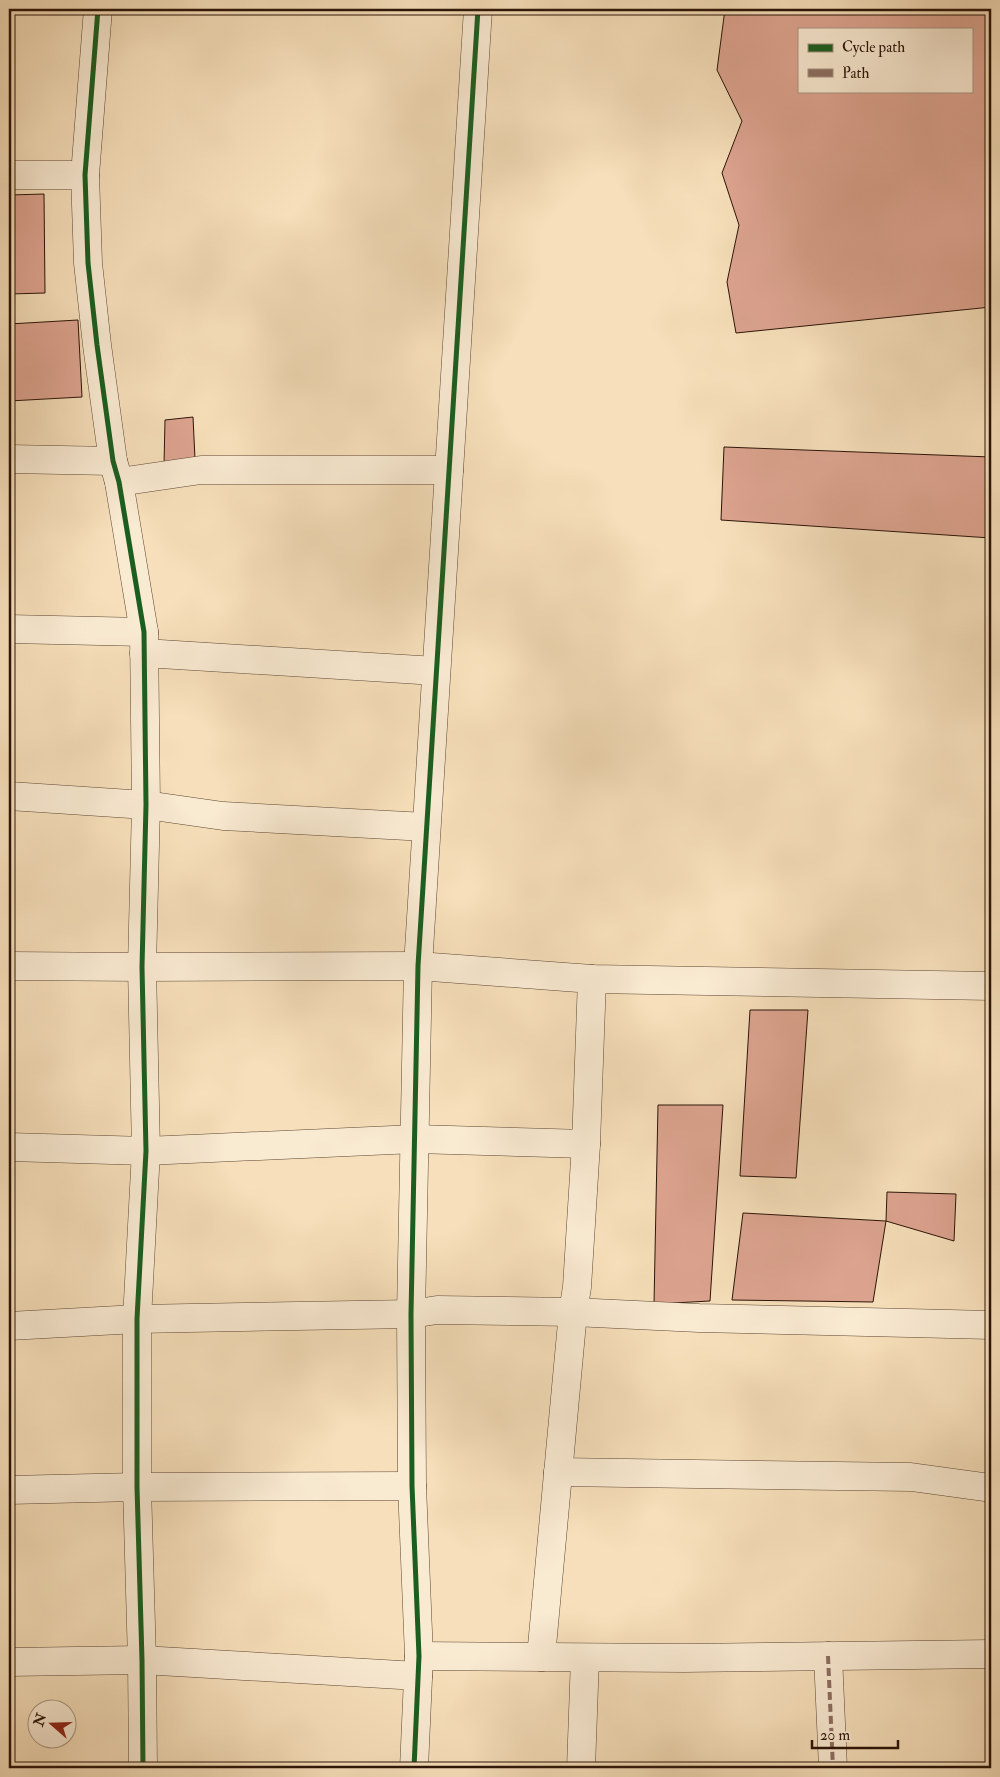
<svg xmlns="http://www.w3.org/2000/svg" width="1000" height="1777" font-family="'IM FELL Double Pica',serif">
<rect width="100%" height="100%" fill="#f6dfba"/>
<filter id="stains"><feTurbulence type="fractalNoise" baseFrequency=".004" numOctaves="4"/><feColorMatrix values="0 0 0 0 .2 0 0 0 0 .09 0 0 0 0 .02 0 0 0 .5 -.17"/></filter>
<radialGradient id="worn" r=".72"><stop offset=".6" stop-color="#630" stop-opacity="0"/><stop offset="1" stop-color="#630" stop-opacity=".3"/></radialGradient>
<g fill="#dda490" stroke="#2b1408" fill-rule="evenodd">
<path d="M725 9H991V307L736 333 727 282 739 225 722 173 742 121 717 70ZM799 29H971V91H799Z"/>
<polygon points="44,194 45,293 9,294 9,195"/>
<polygon points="78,320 82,397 9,401 9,324"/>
<polygon points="193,417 195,459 164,465 165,420"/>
<polygon points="724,447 991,457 991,538 721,520"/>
<polygon points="750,1010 808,1010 796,1178 740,1176"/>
<polygon points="658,1105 723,1105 710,1301 654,1304"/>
<polygon points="887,1192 956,1194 954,1241 886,1221"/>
<polygon points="743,1213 886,1221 873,1302 732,1300"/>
</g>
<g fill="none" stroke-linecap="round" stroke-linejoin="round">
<g stroke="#5e4734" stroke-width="29">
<g id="street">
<polyline points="98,9 85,175 88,263 97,345 113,461 119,482 144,632 146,805 142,967 146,1151 137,1319 137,1487 142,1660 143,1768"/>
<polyline points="9,175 85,175"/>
<polyline points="9,459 113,461"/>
<polyline points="119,482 201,470 449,470"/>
<polyline points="9,629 144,632"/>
<polyline points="144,653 436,671"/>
<polyline points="9,796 146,805 223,816 426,827"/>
<polyline points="9,966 142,967 418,966 592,979 991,986"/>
<polyline points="9,1147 146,1151 415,1139 586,1144"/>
<polyline points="9,1326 137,1319 411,1314 437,1310 573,1312 699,1318 991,1325"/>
<polyline points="558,1472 911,1477 991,1488"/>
<polyline points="9,1490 137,1487 412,1486"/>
<polyline points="419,1656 684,1658 991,1654"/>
<polyline points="828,1656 833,1768"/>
<polyline points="541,1657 573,1312 577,1287 586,1144 592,979"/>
<polyline points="9,1662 142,1660 418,1676"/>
<polyline points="414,1768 419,1656 412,1486 411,1314 418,966 478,9"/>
<polyline points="581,1768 585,1658"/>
</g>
</g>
<use href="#street" stroke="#f9ead2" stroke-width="28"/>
<polyline stroke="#8d6e63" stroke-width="4" stroke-dasharray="8 4" stroke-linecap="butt" points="828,1656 833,1768"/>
<g stroke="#f9ead2" stroke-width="8">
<g id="cycleway">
<polyline points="98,9 85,175 88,263 97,345 113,461 119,482 144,632 146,805 142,967 146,1151 137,1319 137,1487 142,1660 143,1768"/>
<polyline points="414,1768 419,1656 412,1486 411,1314 418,966 478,9"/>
</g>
</g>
<use href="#cycleway" stroke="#1b5e20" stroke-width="5"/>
</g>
<rect width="1000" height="1777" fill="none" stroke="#f6dfba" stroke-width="30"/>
<rect x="10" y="10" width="980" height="1757" fill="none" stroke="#2b1408" stroke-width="2.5"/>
<rect x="15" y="15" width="970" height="1747" fill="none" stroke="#2b1408"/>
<rect x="798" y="28" width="175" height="65" fill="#f9ead2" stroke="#a79481"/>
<rect x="808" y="44" width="25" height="8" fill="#1b5e20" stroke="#a79481"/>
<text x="842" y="52" font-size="15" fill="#2b1408">Cycle path</text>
<rect x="808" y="69" width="25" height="8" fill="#8d6e63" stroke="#a79481"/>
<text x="842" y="78" font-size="15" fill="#2b1408">Path</text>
<g transform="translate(52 1724) rotate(290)"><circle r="24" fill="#f9ead2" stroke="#a79481"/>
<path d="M0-4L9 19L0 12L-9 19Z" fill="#8f2418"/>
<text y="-8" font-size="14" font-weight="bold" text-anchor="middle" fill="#2b1408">N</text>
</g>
<path d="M812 1740v8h86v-8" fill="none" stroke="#2b1408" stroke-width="2.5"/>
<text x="820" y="1740" font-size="15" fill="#2b1408" stroke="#f9ead2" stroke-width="4" paint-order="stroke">20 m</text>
<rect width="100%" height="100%" filter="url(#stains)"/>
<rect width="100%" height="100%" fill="url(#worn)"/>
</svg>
